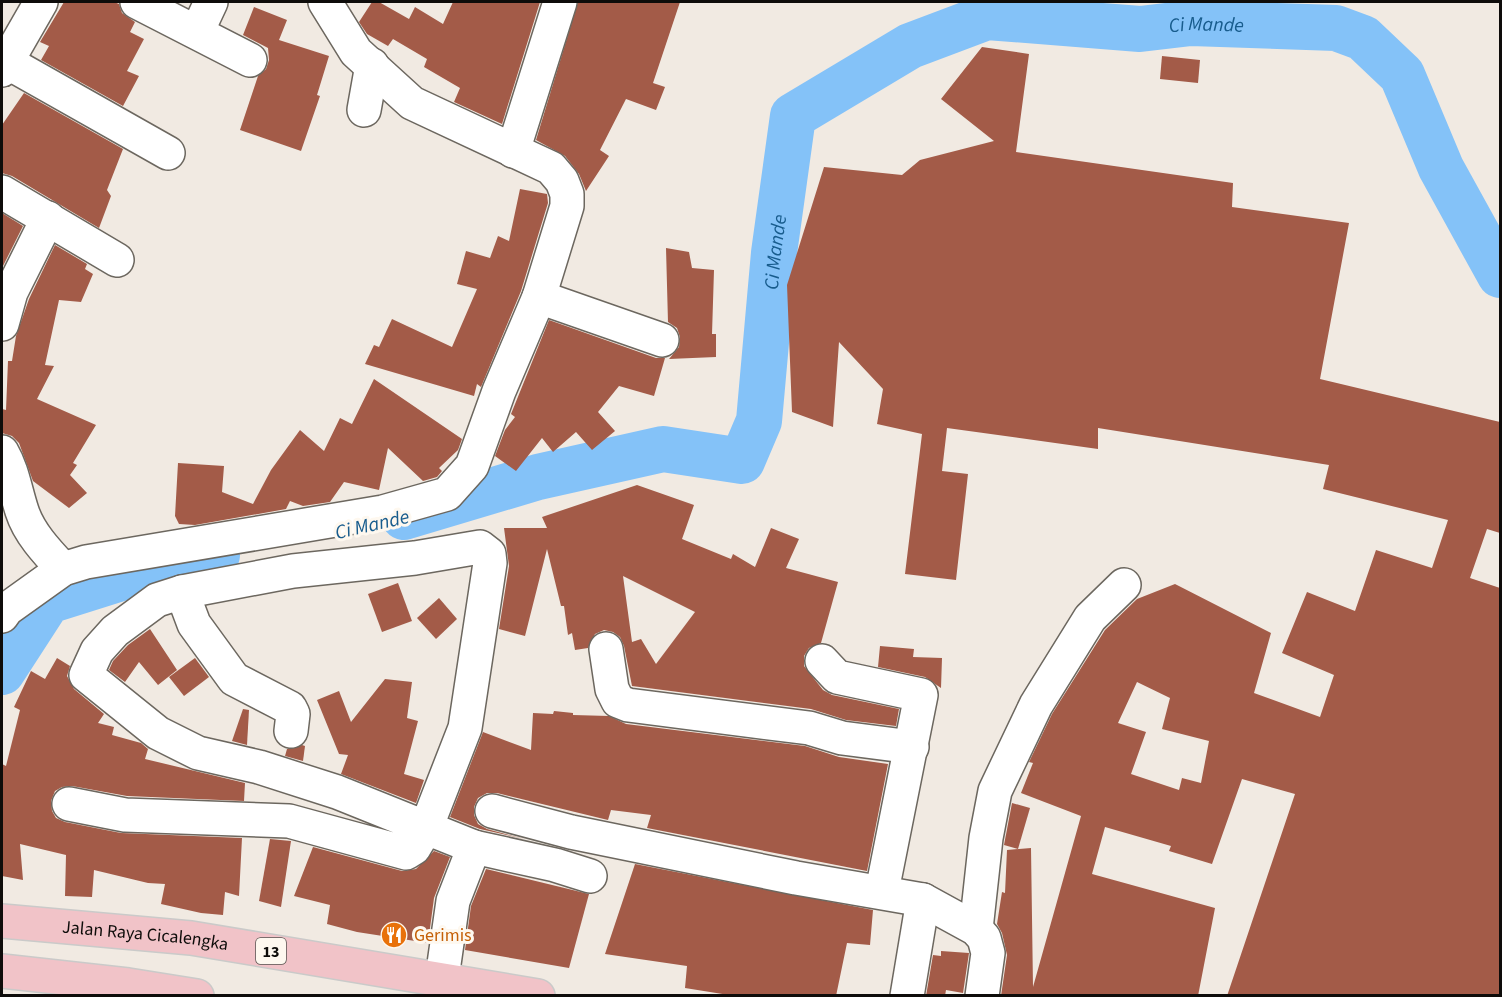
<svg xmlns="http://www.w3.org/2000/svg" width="1502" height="997" font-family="'Source Sans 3',sans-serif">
<rect width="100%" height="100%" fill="#f1eae2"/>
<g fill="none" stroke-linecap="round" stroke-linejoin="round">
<g stroke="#84c2f8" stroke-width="46">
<path id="s1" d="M404 517 538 477 663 449 742 461 759 421 774 253 793 116 910 46 987 17 1140 29 1191 23 1336 28 1363 38 1402 75 1441 168 1500 275"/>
<polyline points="2,672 48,601 159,566 217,555"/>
</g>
</g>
<g fill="#a35b48" fill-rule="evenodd">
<polygon points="64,2 114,2 119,4 122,13 135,22 130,32 144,39 127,71 139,76 123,106 41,60 49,46 40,42"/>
<polygon points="372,2 379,2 409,19 415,7 443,24 453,2 540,2 502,124 454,102 460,88 424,67 427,59 393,39 388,46 367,34 359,22"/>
<polygon points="578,2 680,2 653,83 665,87 656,110 626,99 600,150 609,156 586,191 579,174 565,156 536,140"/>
<polygon points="254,7 287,20 279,40 329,56 317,95 320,96 301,151 240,130 258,76 266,69 269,60 268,48 243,35"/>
<path d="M982 47 1029 54 1016 152 1233 183 1232 207 1349 223 1320 379 1500 422V533L1487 529 1470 578 1500 588V996H1227L1295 794 1242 779 1212 864 1169 851 1171 846 1105 827 1092 874 1215 908 1198 996H1001L1007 955 1002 933 997 924 1002 892 1005 893 1007 850 1031 848 1033 987 1081 816 1021 793 1033 763 1029 762 1052 714 1105 630 1137 599 1175 584 1271 633 1254 693 1320 717 1334 675 1282 653 1307 592 1355 611 1376 550 1432 568 1448 520 1323 489 1329 465 1098 428V449L947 428 942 471 968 474 956 580 905 574 922 434 877 424 883 389 839 342 833 427 792 412 787 285 824 167 902 175 920 160 994 141 941 99ZM1137 682 1170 698 1162 729 1209 741 1201 783 1182 778 1179 790 1131 774 1146 732 1118 723Z"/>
<polygon points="1162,56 1200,60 1198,83 1160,79"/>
<polygon points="24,93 123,149 107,190 111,196 99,228 12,176 2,173 2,125"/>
<polygon points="520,189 547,194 548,203 521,291 481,387 477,384 474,396 365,364 374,345 379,347 392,319 452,347 477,289 457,284 466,251 490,258 498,236 509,241"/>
<polygon points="2,213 23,226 2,268"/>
<polygon points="55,245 87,264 85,269 93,274 81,302 59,300 45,365 54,366 37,399 96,425 73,463 77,465 70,475 87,493 69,508 33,481 19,443 12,436 2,433 2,409 6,410 8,361 12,361 16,336 29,299"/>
<polygon points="666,248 689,252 692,268 714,270 712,334 716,334 716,357 669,359 679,347 680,337 677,328 668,322"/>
<polygon points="549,320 656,358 665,358 654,396 619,386 598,412 615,431 592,450 576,432 553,452 542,438 516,471 495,456 505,430 515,417 511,414"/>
<polygon points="374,379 462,439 458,450 439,468 442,471 437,477 423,481 388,448 379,490 344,482 330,502 303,506 290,501 286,509 195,525 179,524 175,516 178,463 224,466 222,492 253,504 271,470 300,430 324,451 340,418 352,424"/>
<path d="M637 485 694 505 682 539 731 559 733 554 755 567 771 528 799 539 786 568 838 582 821 643 809 648 804 656V666L823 690 832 695 899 709 896 726 846 720 811 709 632 686 624 646 620 637 613 632 604 630 595 634 588 648 575 650 572 633 568 635 564 606H561L547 549 525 636 499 629 509 566 504 528H547L542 517ZM623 576 695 612 656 664 641 639 632 642Z"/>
<polygon points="398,583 412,621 382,632 368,594"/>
<polygon points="439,598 457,619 436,639 417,618"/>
<polygon points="150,629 177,670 158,685 139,662 125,682 109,670 113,661 128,645"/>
<polygon points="880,646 914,649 913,657 942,658 941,688 925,677 878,667"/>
<polygon points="57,658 70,666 67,676 74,689 104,714 98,723 114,727 112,735 141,743 148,749 145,759 245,783 244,801 127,796 72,786 62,787 55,791 51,801 52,811 56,818 65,822 121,833 242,838 239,896 225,892 223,915 201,913 161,904 165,884 148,883 94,870 92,897 65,896 66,855 20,844 23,880 2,876 2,764 6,766 20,710 14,707 31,671 45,679"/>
<polygon points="195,658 209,677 184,696 169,677"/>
<polygon points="385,679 412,682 407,718 418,721 404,774 424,780 416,803 341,774 348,755 339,754 317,700 339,691 351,722"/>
<polygon points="243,709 249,710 247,745 232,741"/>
<polygon points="554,711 573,713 573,715 609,716 626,724 805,746 839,757 888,764 867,871 647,828 651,815 611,810 608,820 497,793 487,793 478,798 474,807 474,815 478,824 487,829 524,839 480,829 450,817 483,732 531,750 533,713 553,714"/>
<polygon points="302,745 305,746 303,761 285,756 287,749"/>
<polygon points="1012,803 1030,808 1018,849 1004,845"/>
<polygon points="270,839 291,841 281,907 259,901"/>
<polygon points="313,847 402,871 416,869 434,851 450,857 434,898 428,943 357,932 327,924 330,905 294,896"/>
<polygon points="635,864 873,910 870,945 847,943 836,996 735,996 685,988 687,966 605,954"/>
<polygon points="486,869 589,894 569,968 465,950 471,906"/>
<polygon points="941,951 969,953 963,993 946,990 945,996 926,996 933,955 941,956"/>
</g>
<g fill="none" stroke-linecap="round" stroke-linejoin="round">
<g stroke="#6c675f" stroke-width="36">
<g id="minor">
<polyline points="137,2 250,60"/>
<polyline points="197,32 211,2"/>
<polyline points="7,62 168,153"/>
<polyline points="2,70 41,2"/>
<polyline points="364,110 372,65"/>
<polyline points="513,151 560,2"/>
<polyline points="2,192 117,260"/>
<polyline points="539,297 662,340"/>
<polyline points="2,324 11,292 48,218"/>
<path d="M2 452C13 471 15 490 22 511 29 533 47 552 63 569"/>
<polyline points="182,592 194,624 234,679 290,708 293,714 291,731"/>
<polyline points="2,616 7,609 63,569 86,562 383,512 447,494 472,466 499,391 539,297 567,206 567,194 562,181 551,168 412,103 356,52 325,2"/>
<polyline points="606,649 612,689 618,701 628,705 809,728 842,738 912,747"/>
<polyline points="822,661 837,677 921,695 882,891"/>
<polyline points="69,804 125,815 289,821 406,853 414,848 426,828 465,728 490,563 489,554 480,547 415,558 293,571 182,592 157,600 115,631 97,651 86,675 158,733 198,753 259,767 337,792 474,847 555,865 590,876"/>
<polyline points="492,811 571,832 796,878 923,900 976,929 984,938 988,953 982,996"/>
<polyline points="976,929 986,838 995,791 1036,705 1090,618 1124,585"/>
<polyline points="442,978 453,901 474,847"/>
<polyline points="907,996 923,900"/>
</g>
</g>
<g stroke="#cacac9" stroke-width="36">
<g id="highway">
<path id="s2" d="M2 921 191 938 538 996"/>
<polyline points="2,971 128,985 197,996"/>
</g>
</g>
<use href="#minor" stroke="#fff" stroke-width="33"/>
<use href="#highway" stroke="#f1c3c8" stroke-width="33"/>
</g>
<defs>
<g id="restaurant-disc" transform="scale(1.35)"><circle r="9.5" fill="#e8710a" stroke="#fef8ef"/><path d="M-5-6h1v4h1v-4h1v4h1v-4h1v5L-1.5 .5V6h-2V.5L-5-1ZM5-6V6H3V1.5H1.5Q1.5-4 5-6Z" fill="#fff"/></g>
</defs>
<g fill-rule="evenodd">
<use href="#restaurant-disc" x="394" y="935"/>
</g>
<g text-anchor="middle" stroke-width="6" stroke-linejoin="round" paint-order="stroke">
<rect fill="#fef8ef" stroke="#56534f" stroke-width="1.5" x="256" y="938" width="30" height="26" rx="4.5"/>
<g font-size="16" font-weight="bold" fill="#0e0c0a">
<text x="271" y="957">13</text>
</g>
<g font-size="18" fill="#c56008" stroke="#fef8ef" text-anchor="start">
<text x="414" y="941">Gerimis</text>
</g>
<g font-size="18" fill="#0e0c0a" stroke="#fef8ef">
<text dy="6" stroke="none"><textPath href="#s2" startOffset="144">Jalan Raya Cicalengka</textPath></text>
</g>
<g font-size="20" font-style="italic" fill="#185c8d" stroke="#fef8ef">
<text dy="7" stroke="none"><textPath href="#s1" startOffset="1137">Ci Mande</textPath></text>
<text dy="7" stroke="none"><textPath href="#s1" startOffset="561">Ci Mande</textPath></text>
<text transform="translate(372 524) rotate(-13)" y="7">Ci Mande</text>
</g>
</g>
<rect width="1502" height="997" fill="none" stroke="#0e0c0a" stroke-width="6"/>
</svg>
